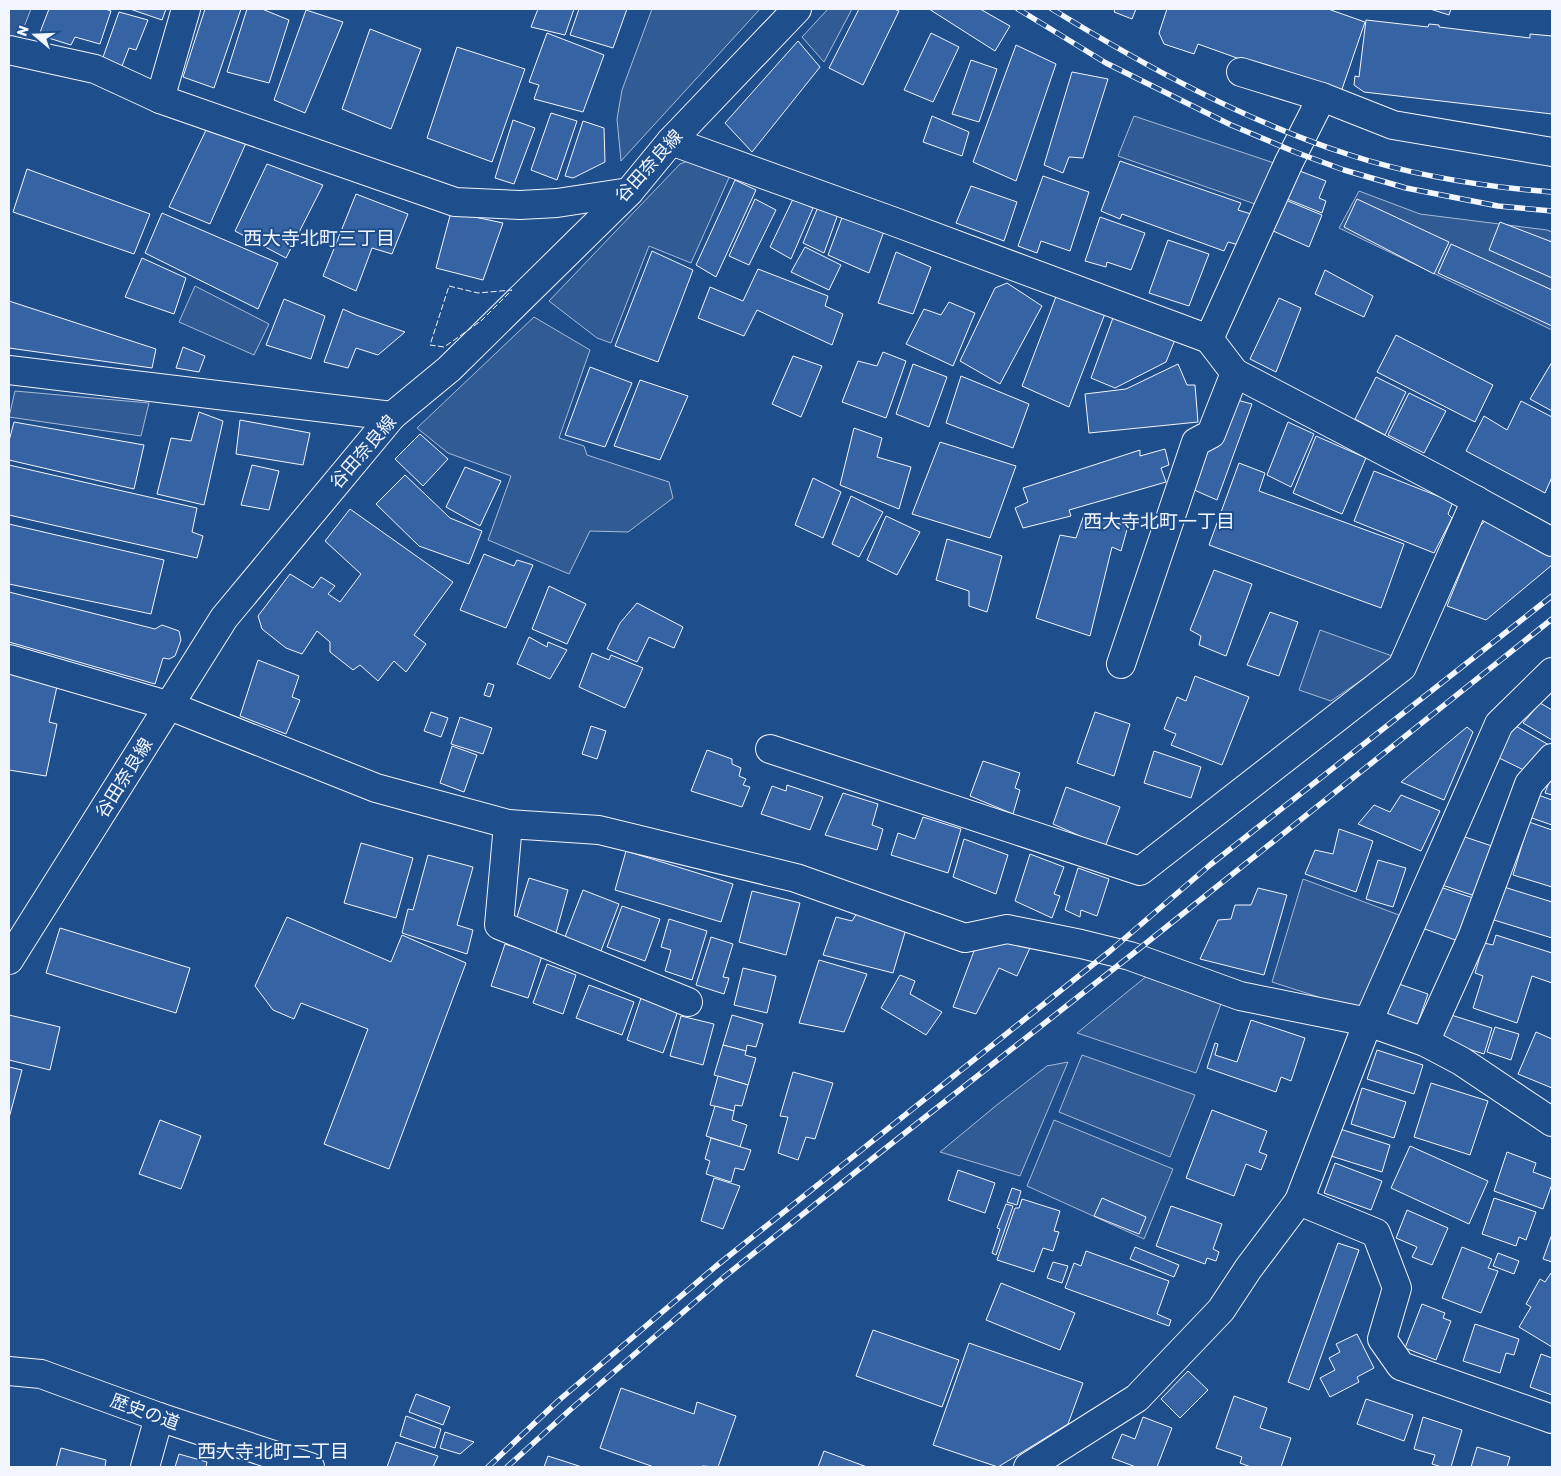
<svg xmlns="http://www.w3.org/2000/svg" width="1561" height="1476" font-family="Rubik,'Noto Sans JP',sans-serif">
<rect width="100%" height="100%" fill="#1f4e8c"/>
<g fill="#305b95" stroke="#a8bbd7">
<polygon points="9,9 31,9 19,40 9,37"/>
<polygon points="652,9 760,9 621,161 617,119 622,90"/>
<polygon points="828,9 852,9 824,62 802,37"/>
<polygon points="1134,116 1280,165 1255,204 1118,156"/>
<polygon points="696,158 732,171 691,263 649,246 611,343 597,338 549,301 680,164"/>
<polygon points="1359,191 1420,214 1547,230 1552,232 1552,330 1339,228"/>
<polygon points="195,286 269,324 254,355 179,322"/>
<polygon points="534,317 590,350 559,438 584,446 587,455 669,482 673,498 628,532 590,531 569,574 488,540 511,476 448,453 417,428"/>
<polygon points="15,391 149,403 141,436 9,417"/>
<polygon points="1320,630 1395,657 1331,701 1299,690"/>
<polygon points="1303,879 1399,915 1359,1010 1272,982"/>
<polygon points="1148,975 1222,1001 1196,1073 1077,1033"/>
<polygon points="1082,1055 1195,1095 1170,1157 1059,1112"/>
<polygon points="1068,1062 1020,1176 940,1152 998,1104 1047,1066"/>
<polygon points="1054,1120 1173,1169 1144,1239 1027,1186"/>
</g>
<g fill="#3563a3" stroke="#f2f6ff">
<polygon points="49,9 105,9 111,11 100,44 75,37 71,45 39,35"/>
<polygon points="130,9 166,9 162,20"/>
<polygon points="205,9 241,9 214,88 183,77"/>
<polygon points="247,9 262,9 289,20 269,83 227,72"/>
<polygon points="538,9 574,9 565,35 531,27"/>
<polygon points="579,9 627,9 613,48 570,35"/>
<polygon points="859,9 894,9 899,11 863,85 829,68"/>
<polygon points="929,9 980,9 1010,26 995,51"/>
<polygon points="1115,9 1136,9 1132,19 1114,12"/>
<polygon points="1167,9 1328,9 1365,22 1340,95 1198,44 1194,54 1164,44 1159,33"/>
<polygon points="1430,9 1451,9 1449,15"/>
<polygon points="306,10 343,22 305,113 274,100"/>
<polygon points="119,12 148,20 136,50 129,48 122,66 102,60"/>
<polygon points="1366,20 1428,27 1429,24 1439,25 1439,27 1530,38 1530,34 1552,36 1552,114 1364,92 1354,85 1355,76 1359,77"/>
<polygon points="370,29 421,49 391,129 342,109"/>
<polygon points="547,33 604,55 583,112 534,99 539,85 529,82"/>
<polygon points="931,33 959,47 933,102 904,90"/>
<polygon points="798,41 820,67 752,152 725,123"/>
<polygon points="1016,45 1056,64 1016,181 973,162"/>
<polygon points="457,47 525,69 492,162 427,138"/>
<polygon points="971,60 997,69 979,122 952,114"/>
<polygon points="1072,72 1108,79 1083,158 1069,157 1063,173 1044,165"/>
<polygon points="551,113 577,121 557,180 531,170"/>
<polygon points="932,116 969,132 962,156 923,142"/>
<polygon points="513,120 535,128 514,184 495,178"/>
<polygon points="583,121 604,128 605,162 573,178 565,176"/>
<polygon points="207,128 246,143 210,224 169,207"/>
<polygon points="1120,161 1241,203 1238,210 1251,214 1239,245 1228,242 1224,251 1122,214 1120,219 1101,211"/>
<polygon points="267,164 323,185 286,258 235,231"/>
<polygon points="27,169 150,214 134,254 13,212"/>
<polygon points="1297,170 1326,181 1319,198 1326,201 1322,213 1287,199"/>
<polygon points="1043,176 1089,192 1070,251 1041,241 1037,253 1018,246"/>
<polygon points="735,180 756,190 716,277 696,265"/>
<polygon points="971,186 1017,202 1004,241 956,223"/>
<polygon points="356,194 408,214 392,254 372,248 356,291 323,276"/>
<polygon points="755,199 776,210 749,265 729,256"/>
<polygon points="793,199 813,208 791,259 770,247"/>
<polygon points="1283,199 1322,215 1309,247 1271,230"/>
<polygon points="1357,199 1449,242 1434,274 1344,227"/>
<polygon points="818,207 838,214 824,253 803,243"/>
<polygon points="451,212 503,223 483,280 436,268"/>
<polygon points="162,213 278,263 258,309 145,253"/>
<polygon points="843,215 884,231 869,273 828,255"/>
<polygon points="1100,217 1145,233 1131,270 1107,262 1106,267 1085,261"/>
<polygon points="1500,222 1552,242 1552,278 1489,250"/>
<polygon points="1168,240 1209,254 1189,306 1149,293"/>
<polygon points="1451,244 1552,290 1552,326 1438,273"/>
<polygon points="805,247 841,265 829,290 791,272"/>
<polygon points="652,251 693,270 658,362 615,346"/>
<polygon points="896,252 931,267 913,314 878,303"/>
<polygon points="142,258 186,278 174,314 125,297"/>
<polygon points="758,269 828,296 825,306 843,314 832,345 757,310 744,336 698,318 710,287 743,301"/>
<polygon points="1325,270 1373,296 1364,317 1315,294"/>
<polygon points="1007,283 1042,306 1000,384 960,361 995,288"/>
<polygon points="1057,294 1106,311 1069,407 1022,386"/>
<polygon points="1279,298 1301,308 1276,372 1250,359"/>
<polygon points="284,299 325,316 311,359 266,345"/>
<polygon points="9,301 156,349 152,368 9,348"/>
<polygon points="949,302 975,313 953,366 906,344 924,309 941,315"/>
<polygon points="343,309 356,315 405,332 378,355 356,348 348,368 324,362"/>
<polygon points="1114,315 1176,337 1166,362 1115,388 1091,378"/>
<polygon points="1396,335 1493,385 1475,422 1377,372"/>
<polygon points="183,347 205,356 199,372 176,368"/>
<polygon points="883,352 906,361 886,418 842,402 858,361 877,366"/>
<polygon points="793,356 822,366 801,417 772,404"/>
<polygon points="1552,362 1552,411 1530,399"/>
<polygon points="913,364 947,377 929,427 896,414"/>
<polygon points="1178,364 1187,385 1195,385 1198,422 1089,433 1085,394 1126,389"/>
<polygon points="590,367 632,383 605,447 565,435"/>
<polygon points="961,376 1029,404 1013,448 946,423"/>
<polygon points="1376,377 1406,392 1385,435 1355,419"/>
<polygon points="640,380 688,396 660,460 614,446"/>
<polygon points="1409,393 1446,411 1424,453 1388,435"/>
<polygon points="1233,399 1252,404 1217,500 1192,489 1207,448"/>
<polygon points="1521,401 1552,417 1552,477 1545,493 1466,451 1484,416 1507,430"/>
<polygon points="199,412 223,421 204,505 157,494 171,438 191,441"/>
<polygon points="240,420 310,433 303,465 236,454"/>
<polygon points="14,422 144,445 134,489 9,460 9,441"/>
<polygon points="1288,422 1314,434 1291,487 1267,475"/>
<polygon points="854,428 882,438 877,457 911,467 899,509 840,485"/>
<polygon points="420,434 448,459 423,486 395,459"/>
<polygon points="1316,436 1366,458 1342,514 1293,493"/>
<polygon points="940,442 1016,466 990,538 912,514"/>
<polygon points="1165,449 1169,465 1161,468 1166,482 1069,510 1071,516 1023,528 1015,508 1028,502 1023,488 1140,450 1140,456"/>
<polygon points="1239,463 1265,473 1259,491 1404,544 1381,608 1209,545"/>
<polygon points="9,465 197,508 192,532 203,536 197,558 9,515"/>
<polygon points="252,465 279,471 269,510 241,505"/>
<polygon points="465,467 501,481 480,526 446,507"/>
<polygon points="1374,471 1453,502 1448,514 1452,518 1434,553 1354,521"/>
<polygon points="405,475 450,518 482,531 469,564 419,546 376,504"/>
<polygon points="813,478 841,492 823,538 795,525"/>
<polygon points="851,496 883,512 859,557 832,544"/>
<polygon points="350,509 453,582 414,635 426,644 406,672 394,661 378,681 360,665 353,670 330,652 330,642 317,631 302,654 286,648 262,629 258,616 290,574 313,588 321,577 335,586 328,594 340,602 361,574 325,541"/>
<polygon points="1084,515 1128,526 1121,551 1112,547 1090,636 1036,618 1060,535 1076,538"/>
<polygon points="886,516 920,532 897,575 867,560"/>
<polygon points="1487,519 1552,553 1552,565 1486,620 1447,606 1479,527"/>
<polygon points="9,524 164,560 151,614 9,584"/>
<polygon points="947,539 1002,556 987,612 969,606 969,591 936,580"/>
<polygon points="484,554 514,566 517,560 533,565 506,628 460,610"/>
<polygon points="1214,570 1252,584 1226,656 1199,645 1201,636 1190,630"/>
<polygon points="549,586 586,604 567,644 532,629"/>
<polygon points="9,592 155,629 162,625 179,631 181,640 175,656 169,659 163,658 155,684 9,642"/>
<polygon points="637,603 683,627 674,648 649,637 637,662 607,649 620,623"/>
<polygon points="1270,612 1298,622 1279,676 1247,665"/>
<polygon points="529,637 547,647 548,642 567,650 550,679 517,664"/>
<polygon points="592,653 609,660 611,655 643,668 625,708 579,687"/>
<polygon points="258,660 299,676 292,697 300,700 286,734 240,716"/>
<polygon points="9,674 58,682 49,722 57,724 46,776 9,770"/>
<polygon points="1195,676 1249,697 1222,765 1171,745 1176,734 1164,729 1177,697 1186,701"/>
<polygon points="488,683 494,685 490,697 484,695"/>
<polygon points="1540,703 1552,710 1552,740 1523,723"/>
<polygon points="431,712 448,718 441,737 424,731"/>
<polygon points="1095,712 1130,724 1114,776 1077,763"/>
<polygon points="460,717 492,728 483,754 451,744"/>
<polygon points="1514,725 1549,745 1532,774 1495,756"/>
<polygon points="591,726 606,731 597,759 582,754"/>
<polygon points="1467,727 1473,732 1444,800 1401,782"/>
<polygon points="452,746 477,755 464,792 440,783"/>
<polygon points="707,750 732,759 732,764 741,768 739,776 746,779 743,785 750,787 742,807 691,791"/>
<polygon points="1154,751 1201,767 1191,798 1144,783"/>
<polygon points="983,761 1020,773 1015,788 1020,790 1013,814 970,796"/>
<polygon points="1552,774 1552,795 1545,793"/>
<polygon points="787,785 823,797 810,830 761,814 772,786 786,791"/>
<polygon points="1066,787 1120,807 1105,847 1053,824"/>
<polygon points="843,793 878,804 872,825 883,829 877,850 825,835"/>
<polygon points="1401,795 1440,811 1421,851 1358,824 1374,805 1390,812"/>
<polygon points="1538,795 1552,800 1552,825 1529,817"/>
<polygon points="923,817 961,829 948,873 891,855 898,833 915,839"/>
<polygon points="1529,822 1552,830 1552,887 1513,875"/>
<polygon points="1339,829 1373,841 1356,892 1305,874 1315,850 1333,854"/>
<polygon points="1456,834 1495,847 1478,897 1439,884"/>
<polygon points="964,839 1008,855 996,894 953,877"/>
<polygon points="361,843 413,858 396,918 344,903"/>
<polygon points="626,851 733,884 721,922 615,890"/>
<polygon points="1030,854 1064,867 1054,894 1060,896 1052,918 1015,901"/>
<polygon points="428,855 473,867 457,925 473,930 467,954 402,933 408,909 413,910"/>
<polygon points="1378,860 1406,868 1393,907 1366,899"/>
<polygon points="1078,868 1109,879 1097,916 1081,910 1080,917 1065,910"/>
<polygon points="529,878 568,890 556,933 516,920"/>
<polygon points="1437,886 1476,899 1461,942 1422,928"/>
<polygon points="1504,887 1552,902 1552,938 1494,920"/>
<polygon points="1258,888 1287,895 1264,975 1200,959 1218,920 1231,919 1235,905 1251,905"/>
<polygon points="583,890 619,904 599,956 563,942"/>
<polygon points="752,891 800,903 786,955 739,942"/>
<polygon points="622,906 660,919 645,961 607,947"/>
<polygon points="857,913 906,929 893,973 823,955 836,917 852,921"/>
<polygon points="287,917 391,962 402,935 466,963 389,1169 324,1144 368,1029 301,1003 294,1019 273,1010 255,986"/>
<polygon points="669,919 707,931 692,980 665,971 671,950 661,947"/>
<polygon points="60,928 190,968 176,1013 46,973"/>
<polygon points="1496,935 1552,953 1552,983 1532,976 1517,1023 1473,1008 1483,976 1475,973 1484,943 1493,945"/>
<polygon points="711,937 733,944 723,977 729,978 724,994 696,985"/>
<polygon points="1003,938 1030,948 1017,976 999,968 976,1014 953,1007 974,951"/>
<polygon points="505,944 542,956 528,998 491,986"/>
<polygon points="819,960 867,974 844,1032 799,1023"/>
<polygon points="547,964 576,975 563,1014 533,1003"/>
<polygon points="743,968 776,976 767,1013 734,1005"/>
<polygon points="900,975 915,981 910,994 942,1012 926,1035 881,1008"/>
<polygon points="1396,983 1428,994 1416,1028 1384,1017"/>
<polygon points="589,985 634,1002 622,1035 576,1018"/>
<polygon points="641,998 678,1011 663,1053 627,1040"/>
<polygon points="1448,1014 1492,1028 1484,1054 1440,1040"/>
<polygon points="9,1015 60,1027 50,1070 9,1060"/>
<polygon points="732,1015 763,1024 756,1047 747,1045 746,1051 723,1045"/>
<polygon points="681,1016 714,1024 703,1065 670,1056"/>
<polygon points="1251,1020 1305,1038 1291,1081 1281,1077 1276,1092 1207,1068 1215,1043 1218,1044 1215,1055 1237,1062"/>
<polygon points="1495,1027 1519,1034 1511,1060 1487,1052"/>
<polygon points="1536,1032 1552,1039 1552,1088 1518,1074"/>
<polygon points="723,1045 746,1051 745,1055 756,1058 748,1085 714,1075"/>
<polygon points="1377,1050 1423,1065 1414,1094 1367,1079"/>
<polygon points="9,1067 22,1070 9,1118"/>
<polygon points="793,1072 833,1083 815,1139 806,1137 798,1160 778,1153 788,1117 780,1116"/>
<polygon points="718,1076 748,1085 742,1106 735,1105 734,1111 710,1105"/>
<polygon points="1431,1083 1488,1101 1470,1155 1414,1137"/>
<polygon points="1362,1088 1406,1102 1394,1138 1351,1124"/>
<polygon points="715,1106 734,1111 732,1120 747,1125 740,1147 706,1136"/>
<polygon points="1212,1110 1267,1131 1259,1152 1267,1155 1261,1170 1246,1164 1234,1196 1186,1178"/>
<polygon points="160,1120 201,1136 181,1189 139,1174"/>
<polygon points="1340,1129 1390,1145 1382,1172 1331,1156"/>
<polygon points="711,1138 751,1150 744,1170 735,1168 731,1182 706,1174 710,1161 705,1159"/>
<polygon points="1410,1146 1488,1181 1469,1224 1391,1188"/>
<polygon points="1507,1152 1536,1163 1533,1172 1552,1179 1552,1184 1543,1209 1494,1191"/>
<polygon points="1335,1163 1382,1181 1371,1210 1324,1193"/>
<polygon points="958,1170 995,1183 985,1213 948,1200"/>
<polygon points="714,1178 740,1186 723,1229 701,1221"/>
<polygon points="1012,1188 1021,1191 1017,1205 1007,1202"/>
<polygon points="1102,1198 1146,1217 1139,1234 1094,1216"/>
<polygon points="1494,1198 1536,1212 1526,1240 1519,1237 1516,1246 1482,1234"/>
<polygon points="1022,1199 1060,1211 1054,1231 1059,1232 1053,1251 1043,1248 1034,1272 997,1260 1015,1208 1019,1208"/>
<polygon points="1006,1204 1013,1206 996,1255 992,1253 1000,1229 997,1228"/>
<polygon points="1171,1206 1222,1224 1213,1249 1219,1252 1216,1261 1207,1258 1205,1264 1156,1246"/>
<polygon points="1407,1210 1448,1228 1432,1265 1412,1257 1417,1247 1396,1238"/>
<polygon points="1552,1234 1552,1262 1543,1259"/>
<polygon points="1338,1243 1359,1250 1309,1390 1288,1382"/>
<polygon points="1135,1247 1179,1265 1174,1277 1130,1259"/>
<polygon points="1462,1247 1492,1259 1488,1268 1498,1271 1481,1313 1442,1298"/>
<polygon points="1086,1251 1169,1281 1157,1314 1171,1320 1169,1326 1065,1288 1074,1263 1081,1266"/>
<polygon points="1498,1253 1519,1261 1514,1274 1493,1266"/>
<polygon points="1053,1262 1068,1266 1062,1283 1047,1278"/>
<polygon points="1551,1273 1552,1274 1552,1347 1519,1327 1531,1307 1526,1304 1540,1279 1545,1282"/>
<polygon points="1001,1283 1075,1313 1060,1350 986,1320"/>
<polygon points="1422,1304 1445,1313 1443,1318 1451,1321 1436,1360 1405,1348"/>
<polygon points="1475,1324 1519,1339 1514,1355 1506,1353 1500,1373 1463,1361"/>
<polygon points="873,1330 959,1360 942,1407 856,1376"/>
<polygon points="1357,1334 1374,1368 1357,1377 1359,1382 1330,1397 1320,1378 1335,1370 1329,1358 1340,1352 1336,1344"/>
<polygon points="969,1343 1083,1383 1068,1424 998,1467 933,1445"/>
<polygon points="1541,1354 1552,1358 1552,1395 1530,1387"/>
<polygon points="1188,1371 1208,1390 1180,1418 1161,1399"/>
<polygon points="621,1388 694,1414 697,1402 736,1416 718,1467 702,1466 701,1467 654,1467 600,1448"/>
<polygon points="416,1394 450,1407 443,1425 409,1412"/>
<polygon points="1234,1396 1267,1408 1260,1428 1291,1438 1281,1467 1251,1467 1240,1463 1242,1457 1216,1448"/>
<polygon points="1366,1399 1413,1415 1404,1441 1357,1424"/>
<polygon points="406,1416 441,1429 435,1448 400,1436"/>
<polygon points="1143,1417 1172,1428 1157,1467 1136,1467 1112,1458 1122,1434 1135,1439"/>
<polygon points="1423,1417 1462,1430 1451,1467 1442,1467 1432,1464 1435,1455 1414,1449"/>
<polygon points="445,1432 474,1442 460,1454 440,1448"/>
<polygon points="396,1442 438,1456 433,1467 387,1467"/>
<polygon points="1477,1447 1510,1457 1507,1467 1471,1467"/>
<polygon points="61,1448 106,1460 105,1467 56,1467"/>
<polygon points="824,1451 867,1467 818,1467"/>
<polygon points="179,1454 207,1462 206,1467 175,1467"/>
<polygon points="548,1456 582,1467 544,1467"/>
</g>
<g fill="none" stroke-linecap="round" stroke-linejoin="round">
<g stroke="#f2f6ff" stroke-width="30">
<g id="street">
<polyline points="9,50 95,69 160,99 455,202 520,205 557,203 629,192"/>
<polyline points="1241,72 1322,97 1393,125 1552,152"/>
<polyline points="1322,97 1289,162 1209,339 1235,373 1437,479 1552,542"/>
<polyline points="160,99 186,9"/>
<polyline points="671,141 895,222 1209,339"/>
<polyline points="9,370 392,416"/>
<polyline points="9,659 170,706 376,788 508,824 599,830 796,878 965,938 1007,929 1081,944 1130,956 1240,996 1368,1022 1425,1042 1461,1061 1552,1122"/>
<polyline points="1121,664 1196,442 1211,434 1235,373"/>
<polyline points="770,749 1140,871 1402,667 1476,500"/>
<polyline points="508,824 499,925 688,1002"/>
<polyline points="1425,1042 1472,938 1529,784 1552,758"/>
<polyline points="1299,1201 1376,1233 1397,1288 1382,1339 1401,1366 1552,1419"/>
<polyline points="9,1371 41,1374 159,1417 310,1467"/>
<polyline points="145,1467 159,1417"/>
<polyline points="1028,1467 1137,1398 1221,1310 1248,1269 1299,1201 1368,1022 1499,724 1552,672"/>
</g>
</g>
<g stroke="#f2f6ff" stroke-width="30">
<polyline id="secondary" points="9,960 224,618 392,416 449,369 629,192 671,141 797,9"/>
</g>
<use href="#street" stroke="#1f4e8c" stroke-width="28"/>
<use href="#secondary" stroke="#1f4e8c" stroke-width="28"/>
<g stroke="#f2f6ff" stroke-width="5.5">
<g id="rail">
<polyline points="1018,9 1106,63 1231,125 1295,152 1344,170 1406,188 1498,206 1552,211"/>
<path d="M1052 9C1145 66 1243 120 1347 154 1411 175 1485 187 1552 192"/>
<polyline points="488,1467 558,1401 715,1267 1110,951 1210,865 1552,596"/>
<polyline points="507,1467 571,1409 724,1277 877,1155 1130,956 1552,619"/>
</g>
</g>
<use href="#rail" stroke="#1f4e8c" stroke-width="4" stroke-dasharray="11" stroke-linecap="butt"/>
<polygon stroke="#f2f6ff" stroke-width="1" stroke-dasharray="6 2.5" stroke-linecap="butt" points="449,286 478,293 512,290 482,320 460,336 444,347 430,345"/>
</g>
<g text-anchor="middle" stroke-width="4" stroke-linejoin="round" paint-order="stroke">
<g font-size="18" fill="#f2f6ff" stroke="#1f4e8c">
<text transform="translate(649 166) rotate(-48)" y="6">谷田奈良線</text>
<text transform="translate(363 452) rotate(-49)" y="6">谷田奈良線</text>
<text transform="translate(124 778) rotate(-58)" y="6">谷田奈良線</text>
<text transform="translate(145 1412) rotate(20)" y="6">歴史の道</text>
</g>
<g font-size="19" fill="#f2f6ff" stroke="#1f4e8c">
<text x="319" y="245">西大寺北町三丁目</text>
<text x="1159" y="528">西大寺北町一丁目</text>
<text x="273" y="1458">西大寺北町二丁目</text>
</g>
</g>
<rect width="1561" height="1476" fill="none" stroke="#f2f6ff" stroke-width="20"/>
<g transform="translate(35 35) rotate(289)" stroke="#1f4e8c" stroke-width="4" paint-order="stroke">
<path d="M0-4L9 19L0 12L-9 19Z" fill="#f2f6ff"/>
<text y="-8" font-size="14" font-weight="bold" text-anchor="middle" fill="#f2f6ff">N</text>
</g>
</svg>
